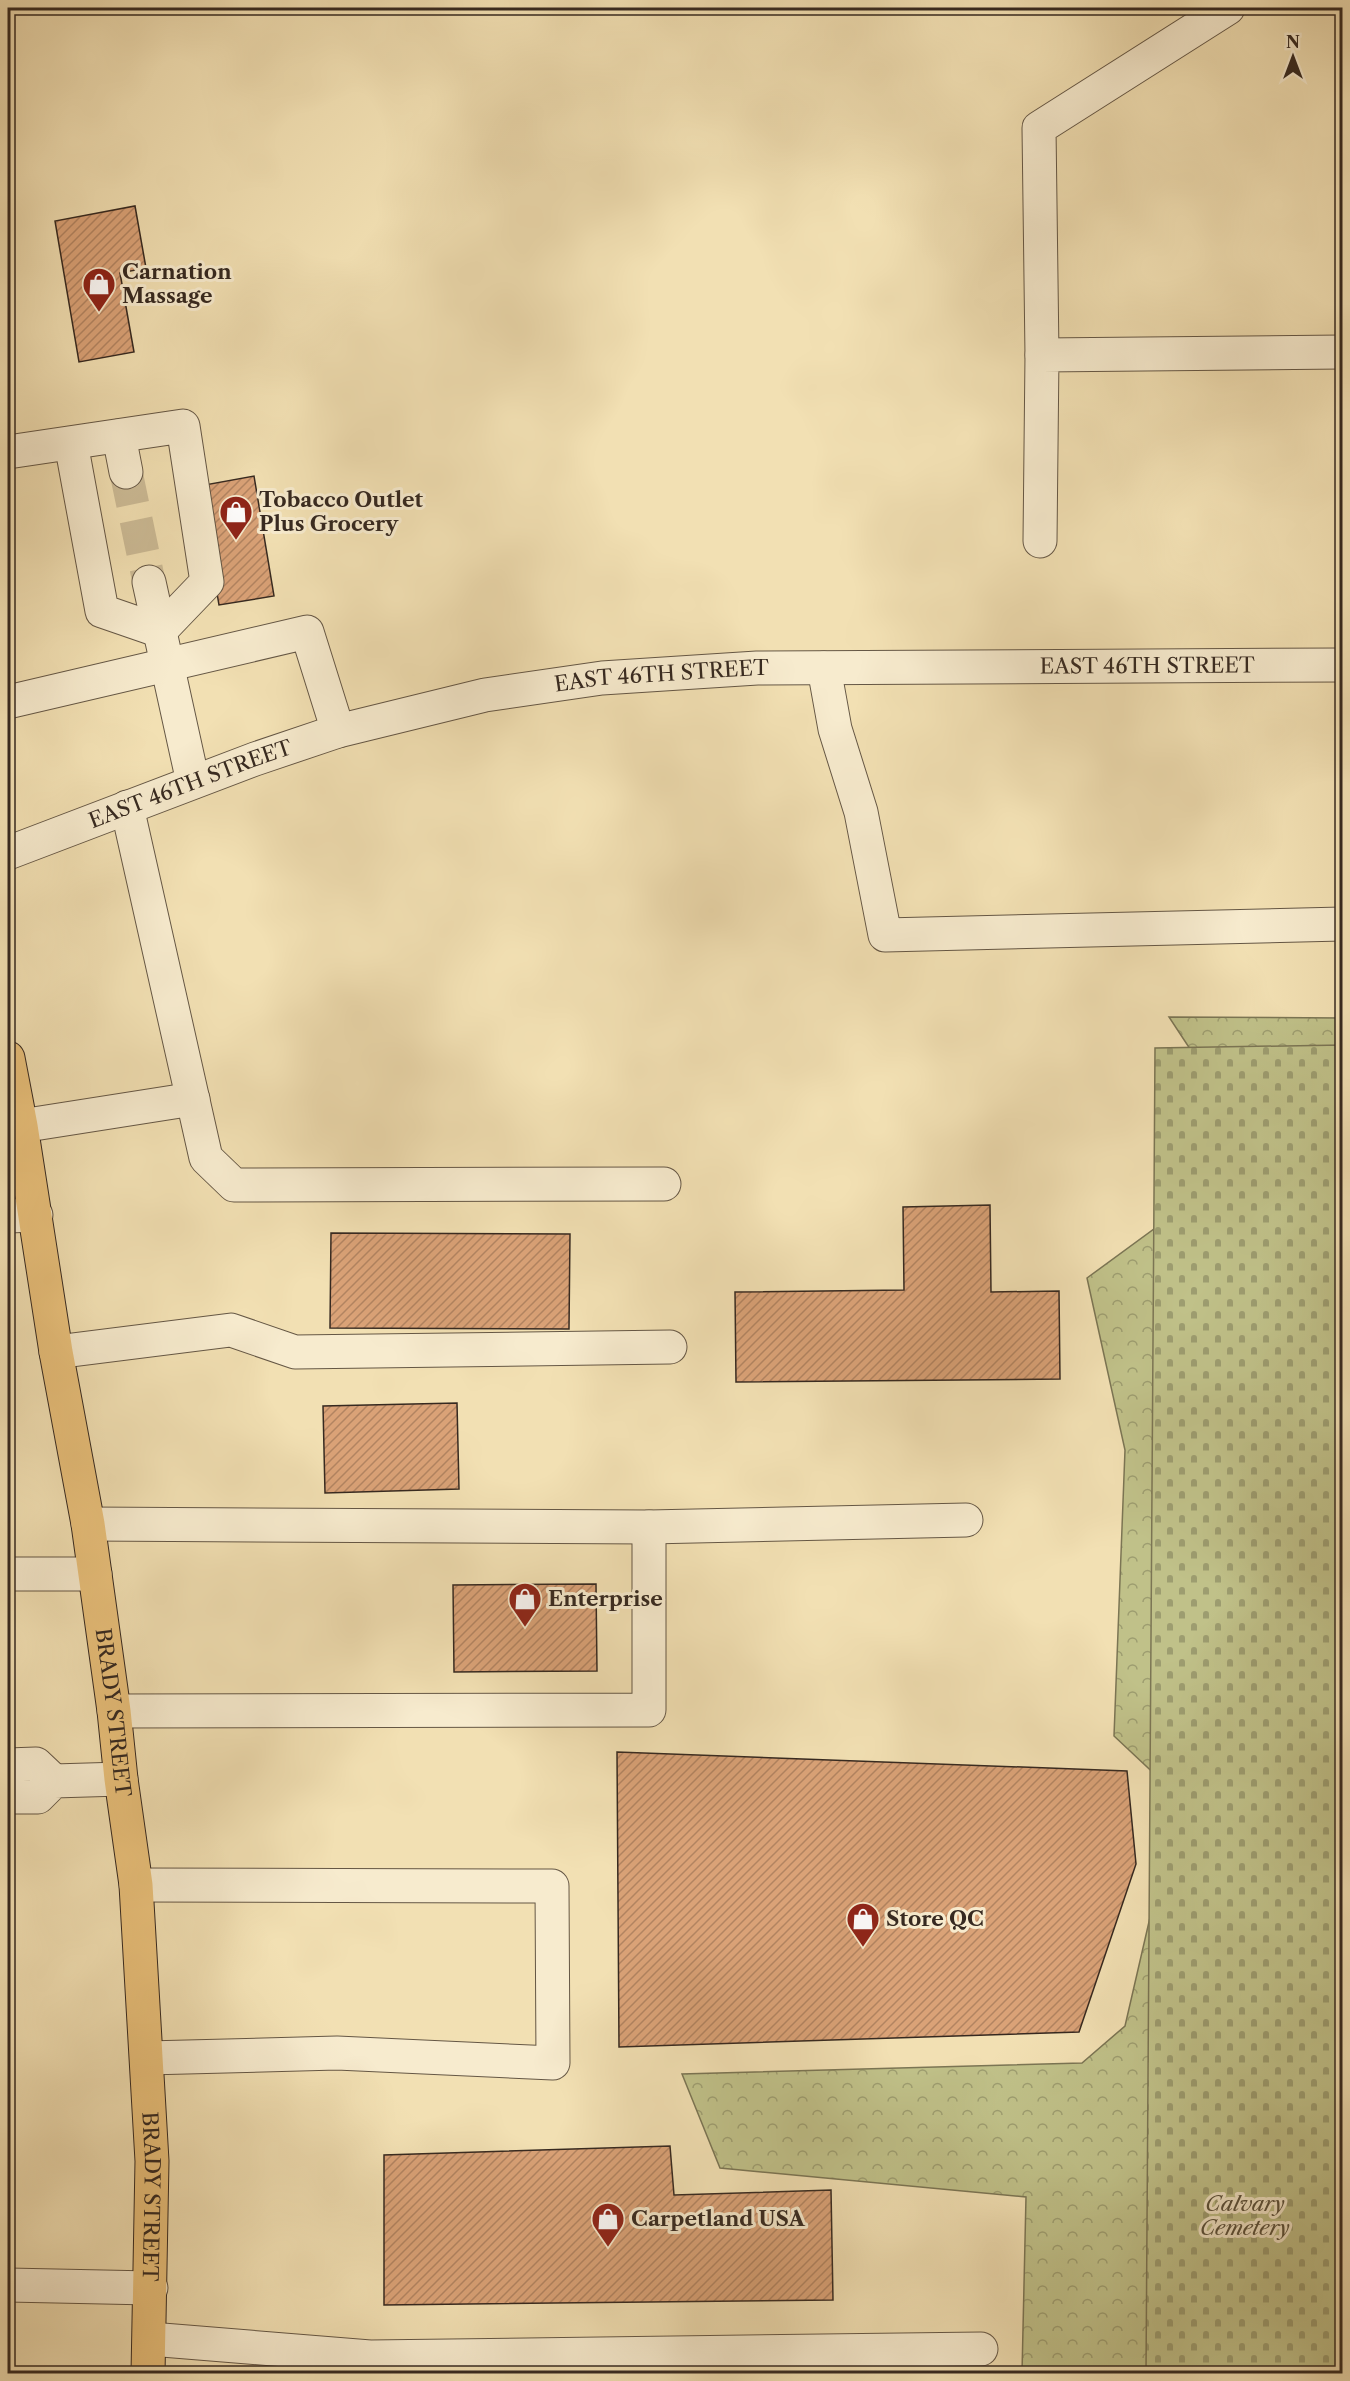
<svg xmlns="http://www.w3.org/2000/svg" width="1350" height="2381" font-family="'Libre Caslon Text',serif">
<defs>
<pattern id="forest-crowns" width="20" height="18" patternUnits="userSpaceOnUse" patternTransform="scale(1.5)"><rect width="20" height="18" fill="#c0c189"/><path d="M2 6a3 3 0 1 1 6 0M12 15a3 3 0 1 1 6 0" fill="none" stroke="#9d9d70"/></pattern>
<pattern id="cemetery-stones" width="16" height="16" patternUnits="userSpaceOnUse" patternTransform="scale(1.5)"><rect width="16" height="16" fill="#c0c189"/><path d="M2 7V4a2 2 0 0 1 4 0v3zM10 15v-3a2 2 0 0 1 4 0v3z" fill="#9d9d70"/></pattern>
<pattern id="building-hatch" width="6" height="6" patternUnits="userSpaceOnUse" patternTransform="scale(1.5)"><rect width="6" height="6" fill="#daa277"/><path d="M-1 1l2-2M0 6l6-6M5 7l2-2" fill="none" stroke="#b28461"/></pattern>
</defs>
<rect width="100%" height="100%" fill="#f2e0b3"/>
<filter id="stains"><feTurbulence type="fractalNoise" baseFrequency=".00333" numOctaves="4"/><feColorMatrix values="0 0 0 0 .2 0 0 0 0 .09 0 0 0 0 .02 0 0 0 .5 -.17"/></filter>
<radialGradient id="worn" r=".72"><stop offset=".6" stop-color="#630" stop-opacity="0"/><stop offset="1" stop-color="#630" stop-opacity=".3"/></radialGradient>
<g fill="url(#forest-crowns)" stroke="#7b7554" stroke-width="1.5">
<polygon points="1169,1017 1342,1018 1342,1090 1217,1090"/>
<polygon points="1184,1207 1182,2373 1022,2373 1026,2197 720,2168 682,2074 1082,2063 1125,2026 1178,1796 1114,1736 1125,1450 1087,1278"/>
</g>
<polygon fill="url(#cemetery-stones)" stroke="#7b7554" stroke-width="1.5" points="1342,1045 1342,2373 1146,2373 1155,1048"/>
<g fill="url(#building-hatch)" stroke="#362920" stroke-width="1.5">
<polygon points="135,206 146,268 120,273 134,352 79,362 55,221"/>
<polygon points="254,476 274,596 219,605 199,486"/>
<polygon points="990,1205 991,1292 1059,1291 1060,1379 736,1382 735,1292 904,1290 903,1207"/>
<polygon points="331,1233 570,1234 569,1329 330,1328"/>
<polygon points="457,1403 459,1489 325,1493 323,1406"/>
<polygon points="596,1584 597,1671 454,1672 453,1585"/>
<polygon points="617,1752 1127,1771 1136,1864 1079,2032 619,2047"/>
<polygon points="670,2146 674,2195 831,2190 833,2300 384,2305 384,2155"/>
</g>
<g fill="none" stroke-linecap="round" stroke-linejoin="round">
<polyline stroke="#ccbb96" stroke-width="33" stroke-dasharray="33 16" stroke-linecap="butt" points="126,472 149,582"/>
<g stroke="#655745" stroke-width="35">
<g id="minor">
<polyline points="1042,355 1039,128 1228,8"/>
<polyline points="119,436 126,472"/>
<polyline points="8,452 183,426 207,582 160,631 102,611 71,443"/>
<polyline points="1040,541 1042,355 1342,352"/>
<polyline points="149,582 193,782"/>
<polyline points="824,668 835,729 861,812 885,935 1342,924"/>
<polyline points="8,702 307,632 338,731"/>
<polyline points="127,807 206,1158 234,1185 664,1184"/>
<path id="s1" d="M8 853 255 759 338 731 485 695 602 678 757 668 1342 665"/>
<polyline points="21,1126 193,1099"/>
<polyline points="8,1216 36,1215"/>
<polyline points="56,1352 231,1330 295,1352 670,1347"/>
<polyline points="88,1524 649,1527 966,1520"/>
<polyline points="8,1574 95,1574"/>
<polyline points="114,1711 649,1710 649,1527"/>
<polyline points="8,1765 36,1764 54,1781"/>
<polyline points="8,1797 38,1797 54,1781 121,1779"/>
<polyline points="136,1885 552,1886 553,2063 337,2053 147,2058"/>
<polyline points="8,2285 151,2288"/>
<polyline points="150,2339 370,2357 981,2349"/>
</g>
</g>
<g stroke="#362920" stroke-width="35">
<g id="highway">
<path id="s2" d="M8 1058 21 1126 56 1352 88 1524 114 1711 121 1779 136 1885 152 2161 148 2374"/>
</g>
</g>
<use href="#minor" stroke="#f7ebce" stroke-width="33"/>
<use href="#highway" stroke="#e9c07a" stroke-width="33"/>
</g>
<defs>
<g id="shop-pin" transform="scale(1.725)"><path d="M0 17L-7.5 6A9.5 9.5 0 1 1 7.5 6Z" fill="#8f2418" stroke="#f7ebce"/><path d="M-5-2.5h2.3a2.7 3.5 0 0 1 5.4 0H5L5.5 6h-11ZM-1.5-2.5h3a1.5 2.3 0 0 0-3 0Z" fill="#fff"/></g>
</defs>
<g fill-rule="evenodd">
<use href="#shop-pin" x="99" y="284"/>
<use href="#shop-pin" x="236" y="512"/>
<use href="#shop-pin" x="525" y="1599"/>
<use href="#shop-pin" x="863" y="1919"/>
<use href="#shop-pin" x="608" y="2219"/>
</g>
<g text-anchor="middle" stroke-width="6" stroke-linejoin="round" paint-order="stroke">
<g font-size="21" font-weight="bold" fill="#362920" stroke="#f7ebce" text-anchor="start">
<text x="122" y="279">Carnation<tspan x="122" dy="24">Massage</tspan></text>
<text x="259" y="507">Tobacco Outlet<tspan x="259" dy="24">Plus Grocery</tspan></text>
<text x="548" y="1606">Enterprise</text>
<text x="886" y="1926">Store QC</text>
<text x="631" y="2226">Carpetland USA</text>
</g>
<g font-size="21" fill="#362920" stroke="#f7ebce">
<text dy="7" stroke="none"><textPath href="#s1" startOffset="1167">EAST 46TH STREET</textPath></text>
<text dy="7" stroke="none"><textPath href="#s1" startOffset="681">EAST 46TH STREET</textPath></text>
<text dy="7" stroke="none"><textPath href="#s1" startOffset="195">EAST 46TH STREET</textPath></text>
<text dy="7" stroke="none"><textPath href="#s2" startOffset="663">BRADY STREET</textPath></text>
<text dy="7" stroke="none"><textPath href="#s2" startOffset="1149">BRADY STREET</textPath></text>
</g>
<g font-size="21" font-style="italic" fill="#584f3a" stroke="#f7ebce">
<text x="1245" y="2211">Calvary<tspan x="1245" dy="24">Cemetery</tspan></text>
</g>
</g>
<rect width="1350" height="2381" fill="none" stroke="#f2e0b3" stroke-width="30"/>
<rect x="9" y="9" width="1332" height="2363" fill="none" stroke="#362920" stroke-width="3"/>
<rect x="15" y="15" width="1320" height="2351" fill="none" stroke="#362920" stroke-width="1.5"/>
<g transform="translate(1293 57)" stroke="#f7ebce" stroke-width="4.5" paint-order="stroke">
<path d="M0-4.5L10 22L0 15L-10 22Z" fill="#362920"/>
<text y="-9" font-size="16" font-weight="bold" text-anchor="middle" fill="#362920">N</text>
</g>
<rect width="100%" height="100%" filter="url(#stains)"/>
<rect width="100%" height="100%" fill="url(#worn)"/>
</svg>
